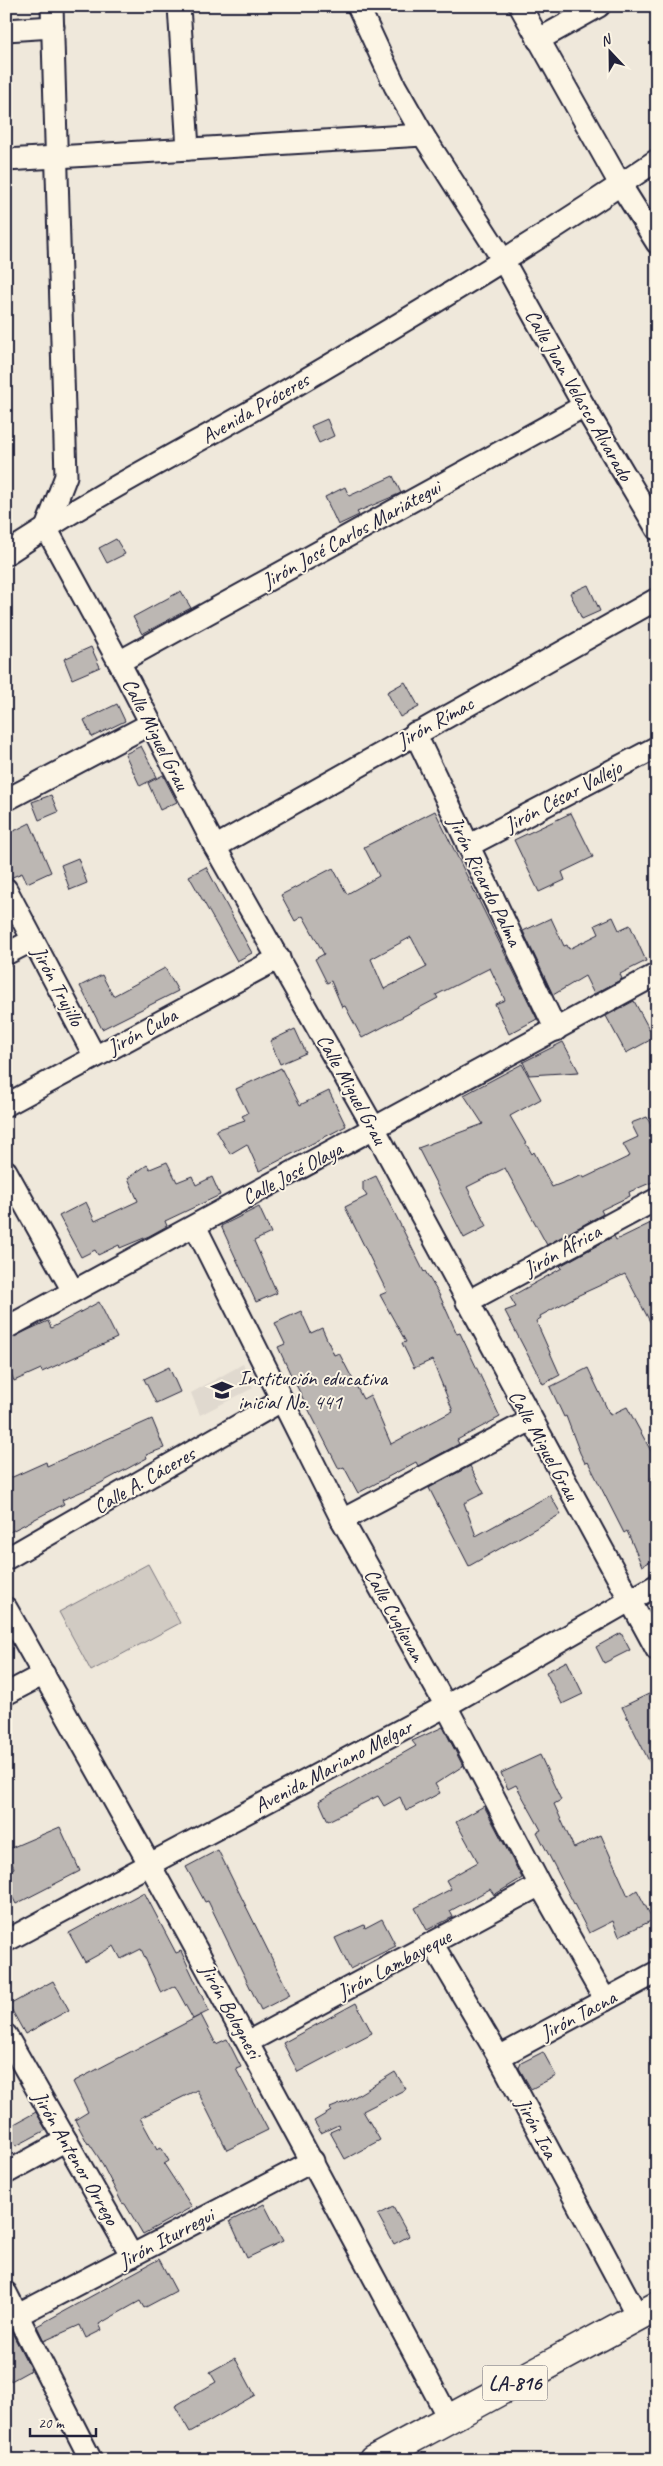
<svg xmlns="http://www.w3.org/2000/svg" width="663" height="2466" font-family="Caveat,sans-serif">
<rect width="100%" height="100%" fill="#efe8db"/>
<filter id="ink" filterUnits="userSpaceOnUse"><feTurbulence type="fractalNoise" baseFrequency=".02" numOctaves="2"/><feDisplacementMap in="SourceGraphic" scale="10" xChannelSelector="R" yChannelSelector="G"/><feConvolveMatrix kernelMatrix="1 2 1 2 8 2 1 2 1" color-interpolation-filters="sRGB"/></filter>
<g filter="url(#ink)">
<polygon fill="#e0d9cf" points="243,1364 253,1388 200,1415 191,1393"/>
<polygon fill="#d1cbc3" stroke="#7a767f" points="148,1564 180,1623 91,1671 59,1612"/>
<g fill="#bcb7b3" stroke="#22223b" fill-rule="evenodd">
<polygon points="327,419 334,436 319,443 311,426"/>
<polygon points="393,476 401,493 357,512 359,515 338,525 325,497 345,487 349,496"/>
<polygon points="116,539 125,554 107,563 99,548"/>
<polygon points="588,585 600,611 582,619 570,593"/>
<polygon points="181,591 191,608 142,634 133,617"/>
<polygon points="91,647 100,667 72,679 64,659"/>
<polygon points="405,682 419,707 400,717 387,692"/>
<polygon points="117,704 125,721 92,737 84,720"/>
<polygon points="141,746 157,777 140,786 125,754"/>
<polygon points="163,775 177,802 160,810 148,783"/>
<polygon points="51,795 58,812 39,820 32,802"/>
<path d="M435 811 537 1019 509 1034 495 1004 505 1000 490 968 436 995 438 998 362 1038 345 1006 342 1007 331 981 327 983 315 959 324 954 303 916 295 921 281 895 333 868 347 894 379 876 364 847ZM411 937 427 967 384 989 371 959Z"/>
<polygon points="571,813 593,857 562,872 565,880 539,892 514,840"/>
<polygon points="30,823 51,872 27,883 22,873 10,878 6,877 6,835"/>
<polygon points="78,858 87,883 70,890 61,865"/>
<polygon points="206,867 252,953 237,961 189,876"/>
<polygon points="613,917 619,930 630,925 646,961 620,974 622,979 594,994 585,976 553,995 523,931 551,918 564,946 567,945 569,949 599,934 595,925"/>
<polygon points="165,968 178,991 102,1029 80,986 102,975 113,996"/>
<polygon points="634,1001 654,1038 626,1053 606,1016"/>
<polygon points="295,1029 306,1053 280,1064 270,1041"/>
<polygon points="563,1042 579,1072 529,1075 523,1062"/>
<polygon points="522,1064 541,1099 510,1116 532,1154 534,1152 552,1187 583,1175 584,1178 630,1156 623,1144 638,1137 631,1123 647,1117 657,1139 657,1180 629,1192 630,1196 601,1210 603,1214 547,1245 505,1168 467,1187 487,1226 464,1238 418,1148 483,1124 464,1095"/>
<polygon points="281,1068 300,1105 329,1091 346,1126 259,1171 247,1144 230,1154 216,1130 245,1120 242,1116 248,1113 236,1089"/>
<polygon points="167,1162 177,1182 192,1176 196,1185 212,1177 220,1195 165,1221 167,1226 149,1236 120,1248 119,1245 98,1255 95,1250 81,1257 59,1216 86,1202 95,1221 138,1201 128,1178 147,1165 150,1169"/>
<polygon points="376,1176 424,1272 425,1271 440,1296 457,1334 460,1333 500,1417 457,1440 459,1444 418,1466 416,1462 358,1493 344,1467 339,1469 290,1373 278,1347 285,1344 275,1323 301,1311 311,1333 322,1328 334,1355 339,1353 363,1399 370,1395 391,1444 453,1411 432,1360 414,1368 402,1343 406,1342 380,1295 387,1292 345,1207 367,1196 363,1190 363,1182"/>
<polygon points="259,1207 271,1233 254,1241 277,1293 256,1302 221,1226"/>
<polygon points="657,1220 657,1335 625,1274 579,1295 540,1316 541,1318 536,1321 560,1375 543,1384 505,1311 516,1307 510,1297 562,1268 560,1266 614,1236 616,1240"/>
<polygon points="99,1302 117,1338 42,1372 41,1369 14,1381 11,1373 6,1375 6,1340 48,1321 51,1328"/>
<polygon points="169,1367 180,1392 156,1403 144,1379"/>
<polygon points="588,1368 610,1415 627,1407 657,1462 657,1474 651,1478 657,1489 657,1558 642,1566 627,1531 624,1533 588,1462 585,1463 580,1453 566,1416 564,1417 550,1387"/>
<polygon points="152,1419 164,1448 146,1455 147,1458 99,1484 62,1500 64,1504 6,1534 6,1480 46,1462 47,1466"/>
<polygon points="470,1466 484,1493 464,1503 476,1536 550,1495 561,1514 469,1566 429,1488"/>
<polygon points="621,1633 630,1650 604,1663 596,1647"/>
<polygon points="567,1661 583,1694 562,1704 546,1672"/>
<polygon points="657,1690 657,1777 622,1707"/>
<polygon points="443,1727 463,1766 435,1784 440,1793 406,1811 400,1797 384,1806 378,1796 328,1821 319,1801 416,1746 412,1741"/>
<polygon points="540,1755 561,1800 554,1804 574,1848 601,1835 628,1896 637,1890 653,1920 619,1936 613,1921 589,1933 537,1832 541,1830 516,1785 508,1789 501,1773"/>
<polygon points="484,1806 522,1878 494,1895 490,1889 450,1911 453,1917 427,1930 415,1908 451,1889 446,1880 478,1862 456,1822"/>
<polygon points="60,1827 80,1871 16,1904 6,1885 6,1873 14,1868 6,1850"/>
<polygon points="218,1850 290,1995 261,2010 208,1901 205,1902 186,1867"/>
<polygon points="144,1892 176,1953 181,1951 209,2011 193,2019 175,1986 161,1993 141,1949 121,1959 114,1946 85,1962 69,1933"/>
<polygon points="382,1919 396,1946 350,1969 335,1938 364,1925 365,1928"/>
<polygon points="53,1981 69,2010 25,2034 9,2005"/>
<polygon points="356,2003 372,2033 298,2072 283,2043"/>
<polygon points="201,2015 216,2044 227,2039 241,2067 236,2069 268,2130 227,2150 197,2090 140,2118 157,2149 161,2147 169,2161 164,2164 192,2207 143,2234 125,2204 122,2203 99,2158 89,2143 88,2144 75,2120 88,2112 73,2082"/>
<polygon points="543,2052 556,2076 531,2089 519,2068 521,2063"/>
<polygon points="395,2072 406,2089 363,2111 380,2140 345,2159 330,2132 339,2128 338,2125 321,2133 314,2121 331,2111 330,2108 348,2101"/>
<polygon points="36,2112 46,2130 16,2146 7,2128"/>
<polygon points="264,2204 283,2241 247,2258 230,2221"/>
<polygon points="393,2207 409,2236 394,2244 378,2215"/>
<polygon points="159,2259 176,2291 144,2308 140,2301 99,2324 102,2330 86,2338 80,2325 44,2341 37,2326"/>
<polygon points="6,2321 31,2370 11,2381 6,2371"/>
<polygon points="235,2358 255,2395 190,2432 175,2406 216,2382 210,2372"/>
</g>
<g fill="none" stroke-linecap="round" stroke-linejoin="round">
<g stroke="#22223b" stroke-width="25">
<g id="minor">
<polyline points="52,6 66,476 46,528 119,662 215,847 374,1128 657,1650"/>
<polyline points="179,6 188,149"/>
<polyline points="358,6 395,86 423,135 503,260 584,406 657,529"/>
<polyline points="520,6 620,184 657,243"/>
<polyline points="6,30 53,27"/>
<polyline points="538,40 599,6"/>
<polyline points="6,160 423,135"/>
<path d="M6 554C90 498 180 452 267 402 399 325 531 246 657 160"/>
<polyline points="119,662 584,406"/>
<polyline points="415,733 556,1030"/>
<polyline points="6,800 150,724"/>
<polyline points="468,846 657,747"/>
<polyline points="215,847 657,599"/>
<polyline points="6,889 95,1057"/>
<polyline points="6,954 33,940"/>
<polyline points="6,1105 279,958"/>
<polyline points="6,1171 73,1291"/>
<polyline points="195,1226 342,1520 446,1706 540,1885 605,2000"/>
<polyline points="467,1302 657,1199"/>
<polyline points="6,1328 657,974"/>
<polyline points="342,1520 531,1420"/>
<polyline points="6,1559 281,1401"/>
<path d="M6 1608C158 1876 305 2146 449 2419"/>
<polyline points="6,1694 44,1674"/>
<polyline points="6,1941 446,1706 657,1585"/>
<polyline points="432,1943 499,2057 638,2317"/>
<polyline points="6,2035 132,2256"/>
<polyline points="248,2042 540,1885"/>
<polyline points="499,2057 657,1972"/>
<polyline points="6,2173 66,2140"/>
<polyline points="6,2293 91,2460"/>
<polyline points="18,2315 313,2161"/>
</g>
</g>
<g stroke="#22223b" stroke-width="31">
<polyline id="trunk" points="373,2460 657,2306"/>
</g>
<use href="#minor" stroke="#fcf5e5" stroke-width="21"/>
<use href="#trunk" stroke="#fcf5e5" stroke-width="28"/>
</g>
</g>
<defs>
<g id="school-bare" transform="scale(1.725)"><path d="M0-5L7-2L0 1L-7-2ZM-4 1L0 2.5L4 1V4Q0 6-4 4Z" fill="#22223b" stroke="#fcf5e5" stroke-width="2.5" paint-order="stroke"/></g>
</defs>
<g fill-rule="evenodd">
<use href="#school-bare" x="222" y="1390"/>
</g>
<g text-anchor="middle" stroke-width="4" stroke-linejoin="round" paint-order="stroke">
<rect fill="#fcf5e5" stroke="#63616e" stroke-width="1" x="482.5" y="2365.5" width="65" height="35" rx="4"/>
<g font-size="20" font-weight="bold" fill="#22223b">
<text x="515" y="2390">LA-816</text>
</g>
<g font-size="21" fill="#22223b" stroke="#fcf5e5">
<text transform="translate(579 395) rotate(60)" y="7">Calle Juan Velasco Alvarado</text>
<text transform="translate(255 408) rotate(-30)" y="7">Avenida Próceres</text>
<text transform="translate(351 534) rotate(-29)" y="7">Jirón José Carlos Mariátegui</text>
<text transform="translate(435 722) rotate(-29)" y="7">Jirón Rímac</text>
<text transform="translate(156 734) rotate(63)" y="7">Calle Miguel Grau</text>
<text transform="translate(563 796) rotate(-28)" y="7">Jirón César Vallejo</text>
<text transform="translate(485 881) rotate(64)" y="7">Jirón Ricardo Palma</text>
<text transform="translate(58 986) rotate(62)" y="7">Jirón Trujillo</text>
<text transform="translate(142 1031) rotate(-28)" y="7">Jirón Cuba</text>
<text transform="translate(352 1089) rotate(61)" y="7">Calle Miguel Grau</text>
<text transform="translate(292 1173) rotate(-28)" y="7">Calle José Olaya</text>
<text transform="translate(562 1250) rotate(-29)" y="7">Jirón África</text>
<text transform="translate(544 1445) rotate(61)" y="7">Calle Miguel Grau</text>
<text transform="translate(144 1480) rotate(-30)" y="7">Calle A. Cáceres</text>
<text transform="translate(395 1615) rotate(61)" y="7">Calle Cuglievan</text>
<text transform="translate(333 1766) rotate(-28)" y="7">Avenida Mariano Melgar</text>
<text transform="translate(394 1964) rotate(-28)" y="7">Jirón Lambayeque</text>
<text transform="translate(231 2011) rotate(61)" y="7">Jirón Bolognesi</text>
<text transform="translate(578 2015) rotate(-28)" y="7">Jirón Tacna</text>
<text transform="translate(537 2128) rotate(62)" y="7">Jirón Ica</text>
<text transform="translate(76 2158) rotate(60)" y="7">Jirón Antenor Orrego</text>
<text transform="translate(166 2238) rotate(-28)" y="7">Jirón Iturregui</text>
</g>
<g font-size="21" fill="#22223b" stroke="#fcf5e5" text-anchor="start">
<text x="238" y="1385">Institución educativa<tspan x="238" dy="24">inicial No. 441</tspan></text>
</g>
</g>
<rect width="663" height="2466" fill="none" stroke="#fcf5e5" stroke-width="25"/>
<rect x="12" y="12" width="638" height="2441" fill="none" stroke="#22223b" stroke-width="2" filter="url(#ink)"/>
<g transform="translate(610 52) rotate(338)" stroke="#fcf5e5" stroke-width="4" paint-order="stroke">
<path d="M0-4L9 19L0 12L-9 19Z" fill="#22223b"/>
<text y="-8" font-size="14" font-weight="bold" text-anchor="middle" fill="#22223b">N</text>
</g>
<path d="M30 2428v8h66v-8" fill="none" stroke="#22223b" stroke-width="2.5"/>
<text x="38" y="2428" font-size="15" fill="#22223b" stroke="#fcf5e5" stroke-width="4" paint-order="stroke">20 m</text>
</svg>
